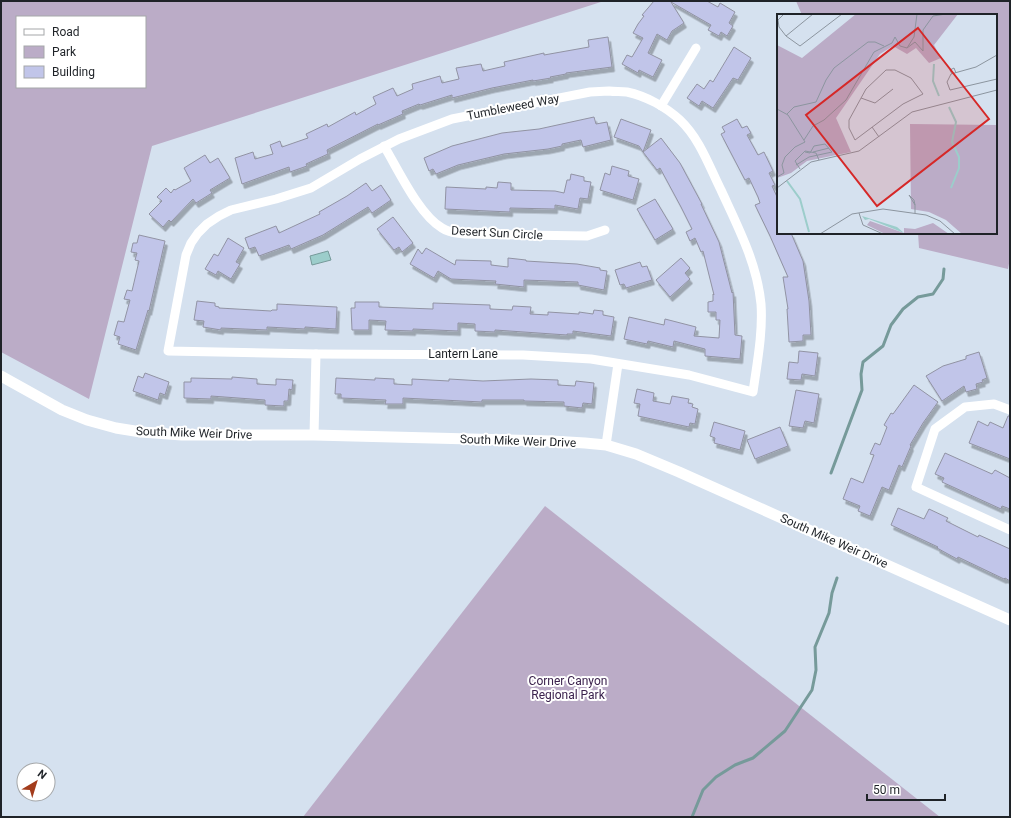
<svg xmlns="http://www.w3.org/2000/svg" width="1011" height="818" font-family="Roboto,sans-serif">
<defs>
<filter id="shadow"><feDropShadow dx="2.5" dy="4.5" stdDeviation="0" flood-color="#0004"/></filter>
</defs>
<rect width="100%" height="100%" fill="#d5e1ef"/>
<g fill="#bbacc7" fill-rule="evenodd">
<path d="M1 1H604L152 146 89 399 1 352ZM17 17H145V87H17Z"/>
<polygon points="796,1 1010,1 1010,258 1008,269 919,248 918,233 996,233 996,15 802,15"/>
<polygon points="545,506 940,817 303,817"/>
</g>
<polygon fill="#9ccdcb" stroke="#769a9a" points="328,251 331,260 312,265 310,256"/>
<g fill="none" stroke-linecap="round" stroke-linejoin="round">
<g stroke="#769a9a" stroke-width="3">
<polyline points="831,473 862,390 861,374 863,362 883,346 891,325 903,309 918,297 933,294 943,279 944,269"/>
<polyline points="692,817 703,790 716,777 735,765 753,758 785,731 812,690 816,670 815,647 829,613 832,593 837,578"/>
</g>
</g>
<g fill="#c1c5e9" stroke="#9193a3" filter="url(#shadow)">
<polygon points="654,1 707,1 718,7 720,3 735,12 729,23 733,26 727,36 721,32 719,36 708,30 711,25 671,2 684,23 672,31 667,40 657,34 648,53 662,60 653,77 639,70 638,73 622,64 627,55 632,57 643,38 633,33 638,24 644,16 642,15"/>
<polygon points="608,37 612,67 566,73 566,74 550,77 551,78 533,81 533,80 492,88 452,98 452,95 420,105 419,104 402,111 403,114 378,125 378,124 327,150 328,154 306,164 307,166 290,172 289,167 242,184 235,158 253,152 255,159 273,154 270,145 280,141 282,147 308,138 306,134 327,124 328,127 355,112 356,115 376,104 373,97 393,88 397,96 413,89 412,84 440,76 442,83 459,79 456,68 481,64 483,71 505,66 504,62 544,53 544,55 589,47 588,40"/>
<polygon points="734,47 751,58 738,80 733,78 713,108 702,101 699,106 687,98 697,84 704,89 710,80 713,82"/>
<polygon points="594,117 596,124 607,122 611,140 583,147 581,140 562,144 562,146 548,149 504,154 458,165 436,174 433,169 429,171 424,158 452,146 502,133 539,129"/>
<polygon points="621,119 651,130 643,152 639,146 614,137"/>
<polygon points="737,119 742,128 747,126 751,133 747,135 758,155 764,152 773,171 769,173 775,185 772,186 778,199 778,233 791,233 803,261 809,301 811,335 803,335 803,341 789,342 787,309 788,309 783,277 788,277 770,236 755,205 760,203 758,197 749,178 745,180 721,134 725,132 722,127"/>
<polygon points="661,138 680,163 702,204 701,204 719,242 732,293 733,292 735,335 742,336 740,359 705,356 705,349 674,341 673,347 648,341 647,344 624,339 629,317 664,325 665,319 696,327 694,336 719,338 720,320 716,320 716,312 708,312 708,302 713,301 713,294 714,295 703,251 701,252 695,238 690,241 686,232 692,229 681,207 660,168 657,170 643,152"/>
<polygon points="205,155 210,163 218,158 230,178 210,190 212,193 196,203 193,199 171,222 169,220 163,227 149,214 162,201 157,197 166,188 171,193 174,189 175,190 191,181 184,168"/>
<polygon points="612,166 629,171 628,176 639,179 633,200 600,190 605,173 610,175"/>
<polygon points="571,174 584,177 584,181 591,182 588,199 580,198 578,209 555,205 555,209 510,208 510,212 445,209 446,187 486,189 486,187 497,188 498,182 511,183 511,190 555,191 564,193 567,180 570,180"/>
<polygon points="366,183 372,191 381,185 391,200 372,213 368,207 323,235 291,249 289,245 259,256 255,247 249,249 245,238 276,226 279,233 320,214 319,212 347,196"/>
<polygon points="655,199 673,229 655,240 637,209"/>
<polygon points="393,217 413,243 402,252 399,247 394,250 377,229"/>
<polygon points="139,235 165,241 149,311 148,310 136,350 118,344 120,337 114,335 118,321 124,322 130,300 124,299 127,290 132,291 139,261 135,260 137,253 131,252 133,243 137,243"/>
<polygon points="228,238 244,248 236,262 240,264 231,279 218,271 216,275 205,269 214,254 218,256"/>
<polygon points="426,248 455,265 456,260 491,261 491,265 508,267 508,258 526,260 526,261 577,264 600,268 600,270 607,271 604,290 578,285 578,282 524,280 524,287 495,284 496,281 451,279 438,271 434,278 410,264 418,249 422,254"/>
<polygon points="681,258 690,268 685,273 690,279 670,297 656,280"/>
<polygon points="640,262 642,267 647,266 652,280 626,288 624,284 620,285 615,270"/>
<polygon points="197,301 215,303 215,306 219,307 219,308 271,311 272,310 277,310 277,304 337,307 336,329 305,327 305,329 267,327 267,330 221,328 221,330 203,327 204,321 194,320"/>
<polygon points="355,302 379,302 379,307 433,309 433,303 490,305 490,309 512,310 513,306 531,307 530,314 548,315 548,312 579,314 579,312 593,314 594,310 603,311 603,315 614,317 611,336 573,331 573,334 567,334 567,335 495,330 495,332 475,331 475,324 458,323 458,331 413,329 413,331 385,330 386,321 369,320 369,330 352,330 351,308 355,308"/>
<polygon points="799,351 818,353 815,376 802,374 801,380 787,379 789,362 798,363"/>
<polygon points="979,352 987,378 982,380 983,382 976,384 977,389 966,392 964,386 942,401 926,376 943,366 966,359 966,356"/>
<polygon points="145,373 169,382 165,395 160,393 158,400 133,391 138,376 143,378"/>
<polygon points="232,377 257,379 257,384 276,385 276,379 293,380 292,390 289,389 288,401 284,401 284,406 265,405 265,400 211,396 211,399 184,398 184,382 191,382 191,378 232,379"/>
<polygon points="336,378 375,380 375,378 394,379 394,384 412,385 412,379 449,381 449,379 483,381 531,379 558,380 558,385 575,386 576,381 594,383 592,404 583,403 582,408 564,406 564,402 524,401 524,400 482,400 482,402 403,398 403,404 385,404 386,400 341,398 341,394 335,394"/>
<polygon points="914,385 938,402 923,423 910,445 911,446 902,467 899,465 889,490 882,487 870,516 858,511 860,506 843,499 851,478 863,483 874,455 870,454 875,443 880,445 887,427 884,425 891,413 893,414"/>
<polygon points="637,389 654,393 653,401 670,404 672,396 689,399 688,403 693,404 692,407 698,409 695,424 690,423 689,427 638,416 640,404 634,403"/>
<polygon points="796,390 819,394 814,423 805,421 803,428 789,426"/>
<polygon points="1008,416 1010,416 1010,459 969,443 978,421 988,426 990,422 1003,428"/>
<polygon points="714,422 745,431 740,450 714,443 715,438 710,436"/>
<polygon points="780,427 788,446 755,459 747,440"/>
<polygon points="945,453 992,474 995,470 1010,478 1010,509 1002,506 1001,509 942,482 944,478 935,474"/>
<polygon points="898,508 924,519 929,509 948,518 946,521 978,537 979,535 1010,549 1010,581 1005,578 1004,579 958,557 957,559 937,548 938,547 891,525"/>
</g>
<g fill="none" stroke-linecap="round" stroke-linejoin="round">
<g stroke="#fff" stroke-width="9">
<path d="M609 91C615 92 621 91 627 92 646 96 666 107 680 120 700 139 709 166 721 190 738 227 757 263 761 304 763 333 757 363 753 392L689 375 591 359 523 355 316 354 168 351 186 255 191 243 198 233 207 224 219 216 231 210 276 199 311 188 360 159 399 139 452 119 590 92Z"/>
<polyline points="661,106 696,48"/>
<path d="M384 146C398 169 419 215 442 228 449 233 457 233 465 234L587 236 605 230"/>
<polyline points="1010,410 994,404 965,407 935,429 916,487 1010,530"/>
<polyline points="314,435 316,354"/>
<polyline points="606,445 618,364"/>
</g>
<polyline stroke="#fff" stroke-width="11" points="1,376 62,410 87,420 116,428 141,432 182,435 314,435 551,441 585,443 606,445 636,454 679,472 1010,620"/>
</g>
<g text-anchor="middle" stroke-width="4" stroke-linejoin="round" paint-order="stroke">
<g font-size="12" fill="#1f2328" stroke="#fff">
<text transform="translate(513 107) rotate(-11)" y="4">Tumbleweed Way</text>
<text transform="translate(497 233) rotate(3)" y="4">Desert Sun Circle</text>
<text x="463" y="358">Lantern Lane</text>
<text transform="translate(194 433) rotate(2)" y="4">South Mike Weir Drive</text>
<text transform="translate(518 441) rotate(2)" y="4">South Mike Weir Drive</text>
<text transform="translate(834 541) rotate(24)" y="4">South Mike Weir Drive</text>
</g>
<g font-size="12" fill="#3b224d" stroke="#fff">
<text x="568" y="685">Corner Canyon<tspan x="568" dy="14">Regional Park</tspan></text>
</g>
</g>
<g transform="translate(777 14)">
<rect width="220" height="220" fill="#d5e1ef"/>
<path d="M79 0H181L157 31 164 44 152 49 139 34 130 40 116 32 103 40 59 104 74 138 30 147 14 159 0 164V31L25 44ZM133 110 220 111V220H185L169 206 152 198 134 195ZM93 207 127 219V214L138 215 156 209 172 220H108L90 211Z" fill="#bbacc7"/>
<path d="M85 202 120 213 127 219 92 205 88 206Z" fill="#9ccdcb"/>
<path fill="none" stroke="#9ccdcb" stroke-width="2" d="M157 50 156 67 162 82M172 93 179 108 175 128 182 143V154L174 174M10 167 23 185 32 218"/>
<path fill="none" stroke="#8c959f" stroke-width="1" d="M7 0 1 6 2 13 9 22 23 32 65 0M9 22 36 0M130 34 138 28 146 37V16L156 2 169 0M130 34 137 23 140 0M220 41 199 53 174 60 170 68 173 76 220 65M109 56H118L134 64 146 80 126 90 78 126 72 114V106L89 75ZM175 60 173 56 177 54 179 59M84 84 98 89 116 75M0 95 11 101 28 128 18 133 8 143 5 151 7 159 0 163M10 100 17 93 39 88 49 66 57 54 91 28H98L107 32M95 113 102 123M27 126 36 112 47 106 69 86 97 38 115 29 118 23 123 32 130 34M36 138 52 134M19 151 32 143 55 138 48 130 37 132 33 139 28 138M23 155 18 147 28 137 39 139 42 146M0 174 34 148 82 137 135 98 220 76M138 191 132 181 137 186 138 191V199M82 199 86 211 106 220M43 220 75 200 106 195 149 201 163 207 178 220"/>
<path fill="#d62828" fill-opacity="0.15" stroke="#d62828" stroke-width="2" d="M141 14 212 105 100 192 29 101Z"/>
<rect width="220" height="220" fill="none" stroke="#1f2328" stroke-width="2"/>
</g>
<rect width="1011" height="818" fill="none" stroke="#1f2328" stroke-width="4"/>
<rect x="16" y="16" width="130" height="72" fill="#ffffff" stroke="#a5a7a9"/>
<rect x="24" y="29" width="20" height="6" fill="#ffffff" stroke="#a5a7a9"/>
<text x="52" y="36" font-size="12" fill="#1f2328">Road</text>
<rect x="24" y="46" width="20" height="12" fill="#bbacc7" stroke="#a5a7a9"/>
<text x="52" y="56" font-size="12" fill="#1f2328">Park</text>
<rect x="24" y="66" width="20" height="12" fill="#c1c5e9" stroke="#a5a7a9"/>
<text x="52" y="76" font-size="12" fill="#1f2328">Building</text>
<g transform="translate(36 782) rotate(38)"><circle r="19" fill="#ffffff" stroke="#a5a7a9"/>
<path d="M0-3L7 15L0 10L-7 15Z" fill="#a33c1c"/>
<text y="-6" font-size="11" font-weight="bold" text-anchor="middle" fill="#1f2328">N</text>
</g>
<path d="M867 794v6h78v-6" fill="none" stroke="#1f2328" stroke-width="2"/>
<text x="873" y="794" font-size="12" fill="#1f2328" stroke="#ffffff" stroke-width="3" paint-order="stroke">50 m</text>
</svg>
